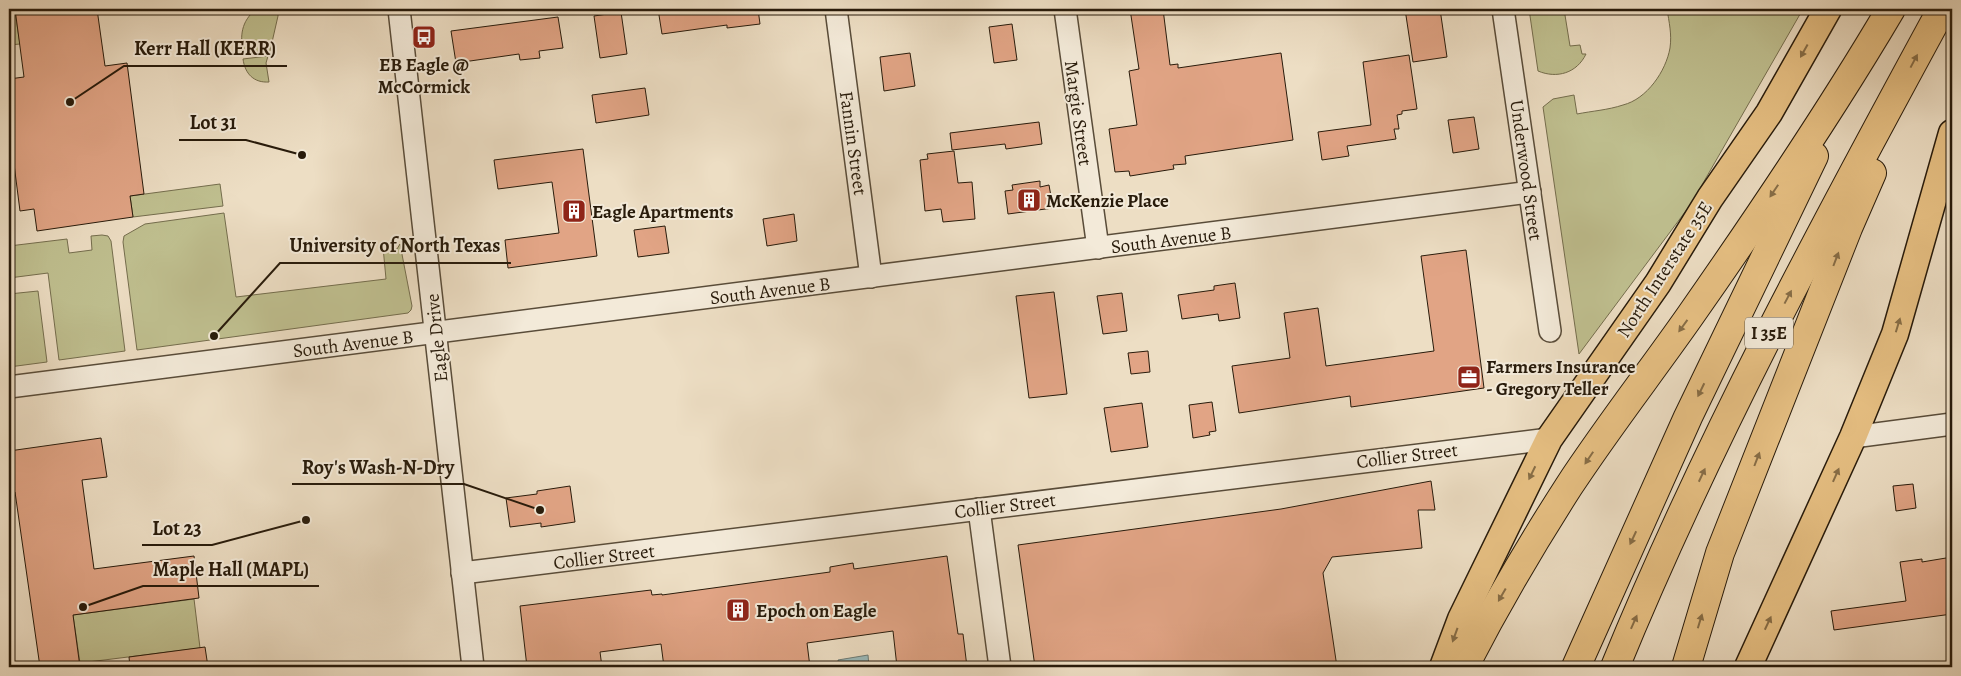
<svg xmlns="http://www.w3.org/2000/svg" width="1961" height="676" font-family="Alegreya,serif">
<rect width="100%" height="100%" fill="#eddec4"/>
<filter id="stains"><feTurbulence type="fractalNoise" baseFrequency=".004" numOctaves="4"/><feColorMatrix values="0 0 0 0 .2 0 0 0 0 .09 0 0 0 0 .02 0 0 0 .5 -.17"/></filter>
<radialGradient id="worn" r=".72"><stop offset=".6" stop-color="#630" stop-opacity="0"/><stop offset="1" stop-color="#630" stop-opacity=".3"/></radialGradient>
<g fill="#bfbf8f" stroke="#746d4d">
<path d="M256 9H278V16L270 51 243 54C240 35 241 22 256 9Z"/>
<path d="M1529 9H1564L1570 46 1580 45 1582 54H1586C1577 73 1557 79 1538 71Z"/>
<path d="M1667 9H1803L1691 204 1579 354 1543 107 1553 99 1574 95 1577 114C1592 111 1608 110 1623 105 1647 99 1666 71 1670 48 1672 34 1669 22 1667 9Z"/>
<polygon points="15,12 20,44 9,45 9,13"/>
<path d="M268 56 266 63 269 82C254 83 245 74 243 59Z"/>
<polygon points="220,184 223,206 133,217 130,196"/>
<polygon points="224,213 236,297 386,279 383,247 386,244 397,249 400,244 412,306 411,310 408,313 137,350 123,242 124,236 145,224"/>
<polygon points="102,235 108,236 111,241 125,351 59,360 48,273 9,278 9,246 67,239 69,253 92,250 91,236"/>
<polygon points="38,291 47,362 9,367 9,294"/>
<polygon points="194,599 200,648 80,663 73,615"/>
</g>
<polygon fill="#9bbbbc" stroke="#6d7b75" points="868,655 869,667 839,667 838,660"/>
<g fill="#e1a485" stroke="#281b0b">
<polygon points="15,9 97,9 105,66 127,63 144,194 130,196 133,217 37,231 34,209 20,211 9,125 9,79 24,77"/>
<polygon points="658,9 758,9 760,24 727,28 727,25 662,34"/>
<polygon points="1130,9 1163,9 1170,65 1178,64 1178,68 1281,53 1293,140 1185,156 1186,164 1173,165 1174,169 1130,176 1129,171 1115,172 1109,129 1137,125 1129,71 1139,69"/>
<polygon points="1405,9 1440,9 1447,57 1413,62"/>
<polygon points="621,12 627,54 600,58 594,16"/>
<polygon points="558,17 563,48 539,51 540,58 520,60 519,54 456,63 451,31"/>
<polygon points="1012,24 1017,60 994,63 989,27"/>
<polygon points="910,53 915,86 884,91 880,57"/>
<polygon points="1409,55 1417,109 1402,111 1402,114 1397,115 1399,129 1394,129 1396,139 1347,146 1349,156 1322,160 1318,132 1371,125 1363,62"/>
<polygon points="645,88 649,115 596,123 592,95"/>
<polygon points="1474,117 1479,149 1453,153 1448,120"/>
<polygon points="1039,122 1042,144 1006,149 1005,144 952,150 950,133"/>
<polygon points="583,149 597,256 508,268 505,240 559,233 552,182 498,189 494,160"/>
<polygon points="954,151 958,183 972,182 975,219 943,222 941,209 925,211 920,160 928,159 927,154"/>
<polygon points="1040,181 1040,187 1049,185 1053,208 1008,214 1005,191 1013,190 1012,185"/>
<polygon points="794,214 797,241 767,246 763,219"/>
<polygon points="665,226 669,253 638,257 634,230"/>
<polygon points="1466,250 1484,388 1351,407 1350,396 1239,413 1232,366 1290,358 1284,313 1318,308 1326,366 1434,351 1421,256"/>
<polygon points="1235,283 1240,318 1219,321 1218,314 1182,319 1178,295 1214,290 1214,286"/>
<polygon points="1054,292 1067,394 1029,398 1016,296"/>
<polygon points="1122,293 1127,331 1103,334 1097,296"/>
<polygon points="1148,351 1150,372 1131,374 1128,353"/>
<polygon points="1212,402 1216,431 1209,432 1210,435 1193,438 1189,405"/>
<polygon points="1142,403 1148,447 1111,452 1104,408"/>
<polygon points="101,438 107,477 82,480 94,569 194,556 199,598 73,615 80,667 40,667 15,492 9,493 9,451"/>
<polygon points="1431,481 1435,510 1418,510 1422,548 1332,557 1323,573 1337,667 1035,667 1018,545 1281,509"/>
<polygon points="1913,484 1916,508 1896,511 1893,486"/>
<polygon points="570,486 575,522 541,527 541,523 510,527 506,498 537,494 537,491"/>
<polygon points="947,556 958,634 963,634 967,667 897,667 893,631 807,643 810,667 664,667 661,644 600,652 602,667 527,667 520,606 651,590 652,595 662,594 662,595 830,572 830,567 853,563 854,569"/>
<polygon points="1952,557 1952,614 1834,630 1831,611 1906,601 1900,562 1922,559 1922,562"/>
<polygon points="205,647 208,667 130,667 129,657"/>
</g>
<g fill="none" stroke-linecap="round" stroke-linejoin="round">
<g stroke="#594c39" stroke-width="24">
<g id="minor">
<polyline points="399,9 473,667"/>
<polyline points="836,9 871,277"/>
<polyline points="1065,9 1098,248"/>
<polyline points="1503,9 1550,331"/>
<polyline points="9,387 1530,192"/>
<polyline points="1853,437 1952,424"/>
<polyline points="979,509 1000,667"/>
<polyline points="462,573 1549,439"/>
</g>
</g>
<g stroke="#281b0b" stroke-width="29">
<g id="major">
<polyline points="1443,667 1461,619 1549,439 1658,283 1710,198 1769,113 1828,9"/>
<polyline points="1748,667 1853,437 1895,334 1952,133"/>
</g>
</g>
<g stroke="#281b0b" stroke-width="30">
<g id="highway">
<path d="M1464 667C1496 605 1531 545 1569 486 1607 428 1650 373 1690 316 1760 216 1829 114 1891 9"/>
<polyline points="1576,667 1688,417 1814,156"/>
<path d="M1615 667C1708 440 1825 224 1942 9"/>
<polyline points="1686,667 1720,553 1848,228 1872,173"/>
</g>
</g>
<use href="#minor" stroke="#f3ead9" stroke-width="21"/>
<use href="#major" stroke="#e6bf82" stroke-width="26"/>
<use href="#highway" stroke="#e6bf82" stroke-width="28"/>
</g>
<defs><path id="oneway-solid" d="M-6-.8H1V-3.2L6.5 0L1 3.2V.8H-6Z" transform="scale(1.25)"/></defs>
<g fill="#876d46">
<use href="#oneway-solid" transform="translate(1804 51) rotate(119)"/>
<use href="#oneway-solid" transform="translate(1914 61) rotate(-62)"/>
<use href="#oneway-solid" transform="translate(1774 191) rotate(124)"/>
<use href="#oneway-solid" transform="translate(1836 259) rotate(-69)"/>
<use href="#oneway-solid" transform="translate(1788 297) rotate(-62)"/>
<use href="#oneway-solid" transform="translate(1898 325) rotate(-73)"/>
<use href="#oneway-solid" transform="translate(1683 326) rotate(126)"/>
<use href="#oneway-solid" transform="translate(1701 390) rotate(116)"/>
<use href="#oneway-solid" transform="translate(1589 458) rotate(124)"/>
<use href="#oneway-solid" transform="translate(1757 459) rotate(-69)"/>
<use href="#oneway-solid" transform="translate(1532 473) rotate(116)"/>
<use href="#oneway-solid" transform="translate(1702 475) rotate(-65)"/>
<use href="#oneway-solid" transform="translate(1836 475) rotate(-66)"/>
<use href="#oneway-solid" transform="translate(1633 538) rotate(115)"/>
<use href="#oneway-solid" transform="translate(1502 595) rotate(120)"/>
<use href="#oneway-solid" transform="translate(1700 621) rotate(-73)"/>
<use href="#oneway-solid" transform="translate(1634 622) rotate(-66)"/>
<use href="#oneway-solid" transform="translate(1768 623) rotate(-65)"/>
<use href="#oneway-solid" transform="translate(1455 635) rotate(110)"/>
</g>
<defs>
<g id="bus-square" transform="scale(1.25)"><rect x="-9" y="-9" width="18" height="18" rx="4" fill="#8f2418" stroke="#f3ead9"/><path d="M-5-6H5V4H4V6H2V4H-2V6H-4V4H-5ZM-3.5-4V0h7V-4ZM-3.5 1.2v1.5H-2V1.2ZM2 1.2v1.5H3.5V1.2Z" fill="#fff"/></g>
<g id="building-square" transform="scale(1.25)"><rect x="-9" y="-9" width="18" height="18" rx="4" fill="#8f2418" stroke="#f3ead9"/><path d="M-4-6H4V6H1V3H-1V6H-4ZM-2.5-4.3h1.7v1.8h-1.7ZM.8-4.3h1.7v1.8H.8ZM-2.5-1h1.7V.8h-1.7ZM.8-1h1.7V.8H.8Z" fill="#fff"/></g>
<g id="office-square" transform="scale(1.25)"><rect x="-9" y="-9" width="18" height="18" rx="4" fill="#8f2418" stroke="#f3ead9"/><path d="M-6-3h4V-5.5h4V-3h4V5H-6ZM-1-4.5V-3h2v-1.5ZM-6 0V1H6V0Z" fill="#fff"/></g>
</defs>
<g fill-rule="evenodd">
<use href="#bus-square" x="424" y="37"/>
<use href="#building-square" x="1029" y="200"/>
<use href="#building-square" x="574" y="211"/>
<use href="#office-square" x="1469" y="377"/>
<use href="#building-square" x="738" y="610"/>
</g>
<g text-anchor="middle" stroke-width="4" stroke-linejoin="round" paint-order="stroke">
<rect fill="#f3ead9" stroke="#655949" stroke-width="1" x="1745" y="317.5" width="48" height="31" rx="4"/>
<g font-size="18" font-weight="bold" fill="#281b0b">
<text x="1769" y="339">I 35E</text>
</g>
<g font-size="19" font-weight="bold" fill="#281b0b" stroke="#f3ead9" text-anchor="start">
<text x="424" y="71" text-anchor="middle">EB Eagle @<tspan x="424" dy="22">McCormick</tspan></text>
<text x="1046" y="207">McKenzie Place</text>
<text x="592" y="218">Eagle Apartments</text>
<text x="1486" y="373">Farmers Insurance<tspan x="1486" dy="22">- Gregory Teller</tspan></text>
<text x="756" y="617">Epoch on Eagle</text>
</g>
<g font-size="19" fill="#281b0b" stroke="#f3ead9">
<text transform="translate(1079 113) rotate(82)" y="7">Margie Street</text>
<text transform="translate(854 143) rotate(82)" y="7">Fannin Street</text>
<text transform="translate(1527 170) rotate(82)" y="7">Underwood Street</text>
<text transform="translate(1171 239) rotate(-7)" y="7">South Avenue B</text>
<text transform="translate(1664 269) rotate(-57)" y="7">North Interstate 35E</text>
<text transform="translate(770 290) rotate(-7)" y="7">South Avenue B</text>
<text transform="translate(436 338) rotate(-96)" y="7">Eagle Drive</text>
<text transform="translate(353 343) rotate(-7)" y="7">South Avenue B</text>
<text transform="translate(1407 455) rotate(-7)" y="7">Collier Street</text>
<text transform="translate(1005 505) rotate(-7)" y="7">Collier Street</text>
<text transform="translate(604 556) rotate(-7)" y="7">Collier Street</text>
</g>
</g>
<path fill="none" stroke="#281b0b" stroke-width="2" d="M70 102L124 66H287M302 155L246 140H179M214 336L280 263H511M540 510L464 484H292M306 520L212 545H142M83 607L143 586H319"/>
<g fill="#281b0b" stroke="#f3ead9" stroke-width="2">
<circle cx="70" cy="102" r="5"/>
<circle cx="302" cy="155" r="5"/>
<circle cx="214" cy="336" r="5"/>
<circle cx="540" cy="510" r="5"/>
<circle cx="306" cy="520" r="5"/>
<circle cx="83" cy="607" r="5"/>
</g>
<g font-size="20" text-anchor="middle" font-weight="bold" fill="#281b0b" stroke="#f3ead9" stroke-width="4" stroke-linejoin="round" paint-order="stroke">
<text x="205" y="55">Kerr Hall (KERR)</text>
<text x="213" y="129">Lot 31</text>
<text x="395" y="252">University of North Texas</text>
<text x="378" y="474">Roy's Wash-N-Dry</text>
<text x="177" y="535">Lot 23</text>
<text x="231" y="576">Maple Hall (MAPL)</text>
</g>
<rect width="1961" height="676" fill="none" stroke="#eddec4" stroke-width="30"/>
<rect x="10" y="10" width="1941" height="656" fill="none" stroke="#281b0b" stroke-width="2.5"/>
<rect x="15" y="15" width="1931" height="646" fill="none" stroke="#281b0b"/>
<rect width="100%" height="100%" filter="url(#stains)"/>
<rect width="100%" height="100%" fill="url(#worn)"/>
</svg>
